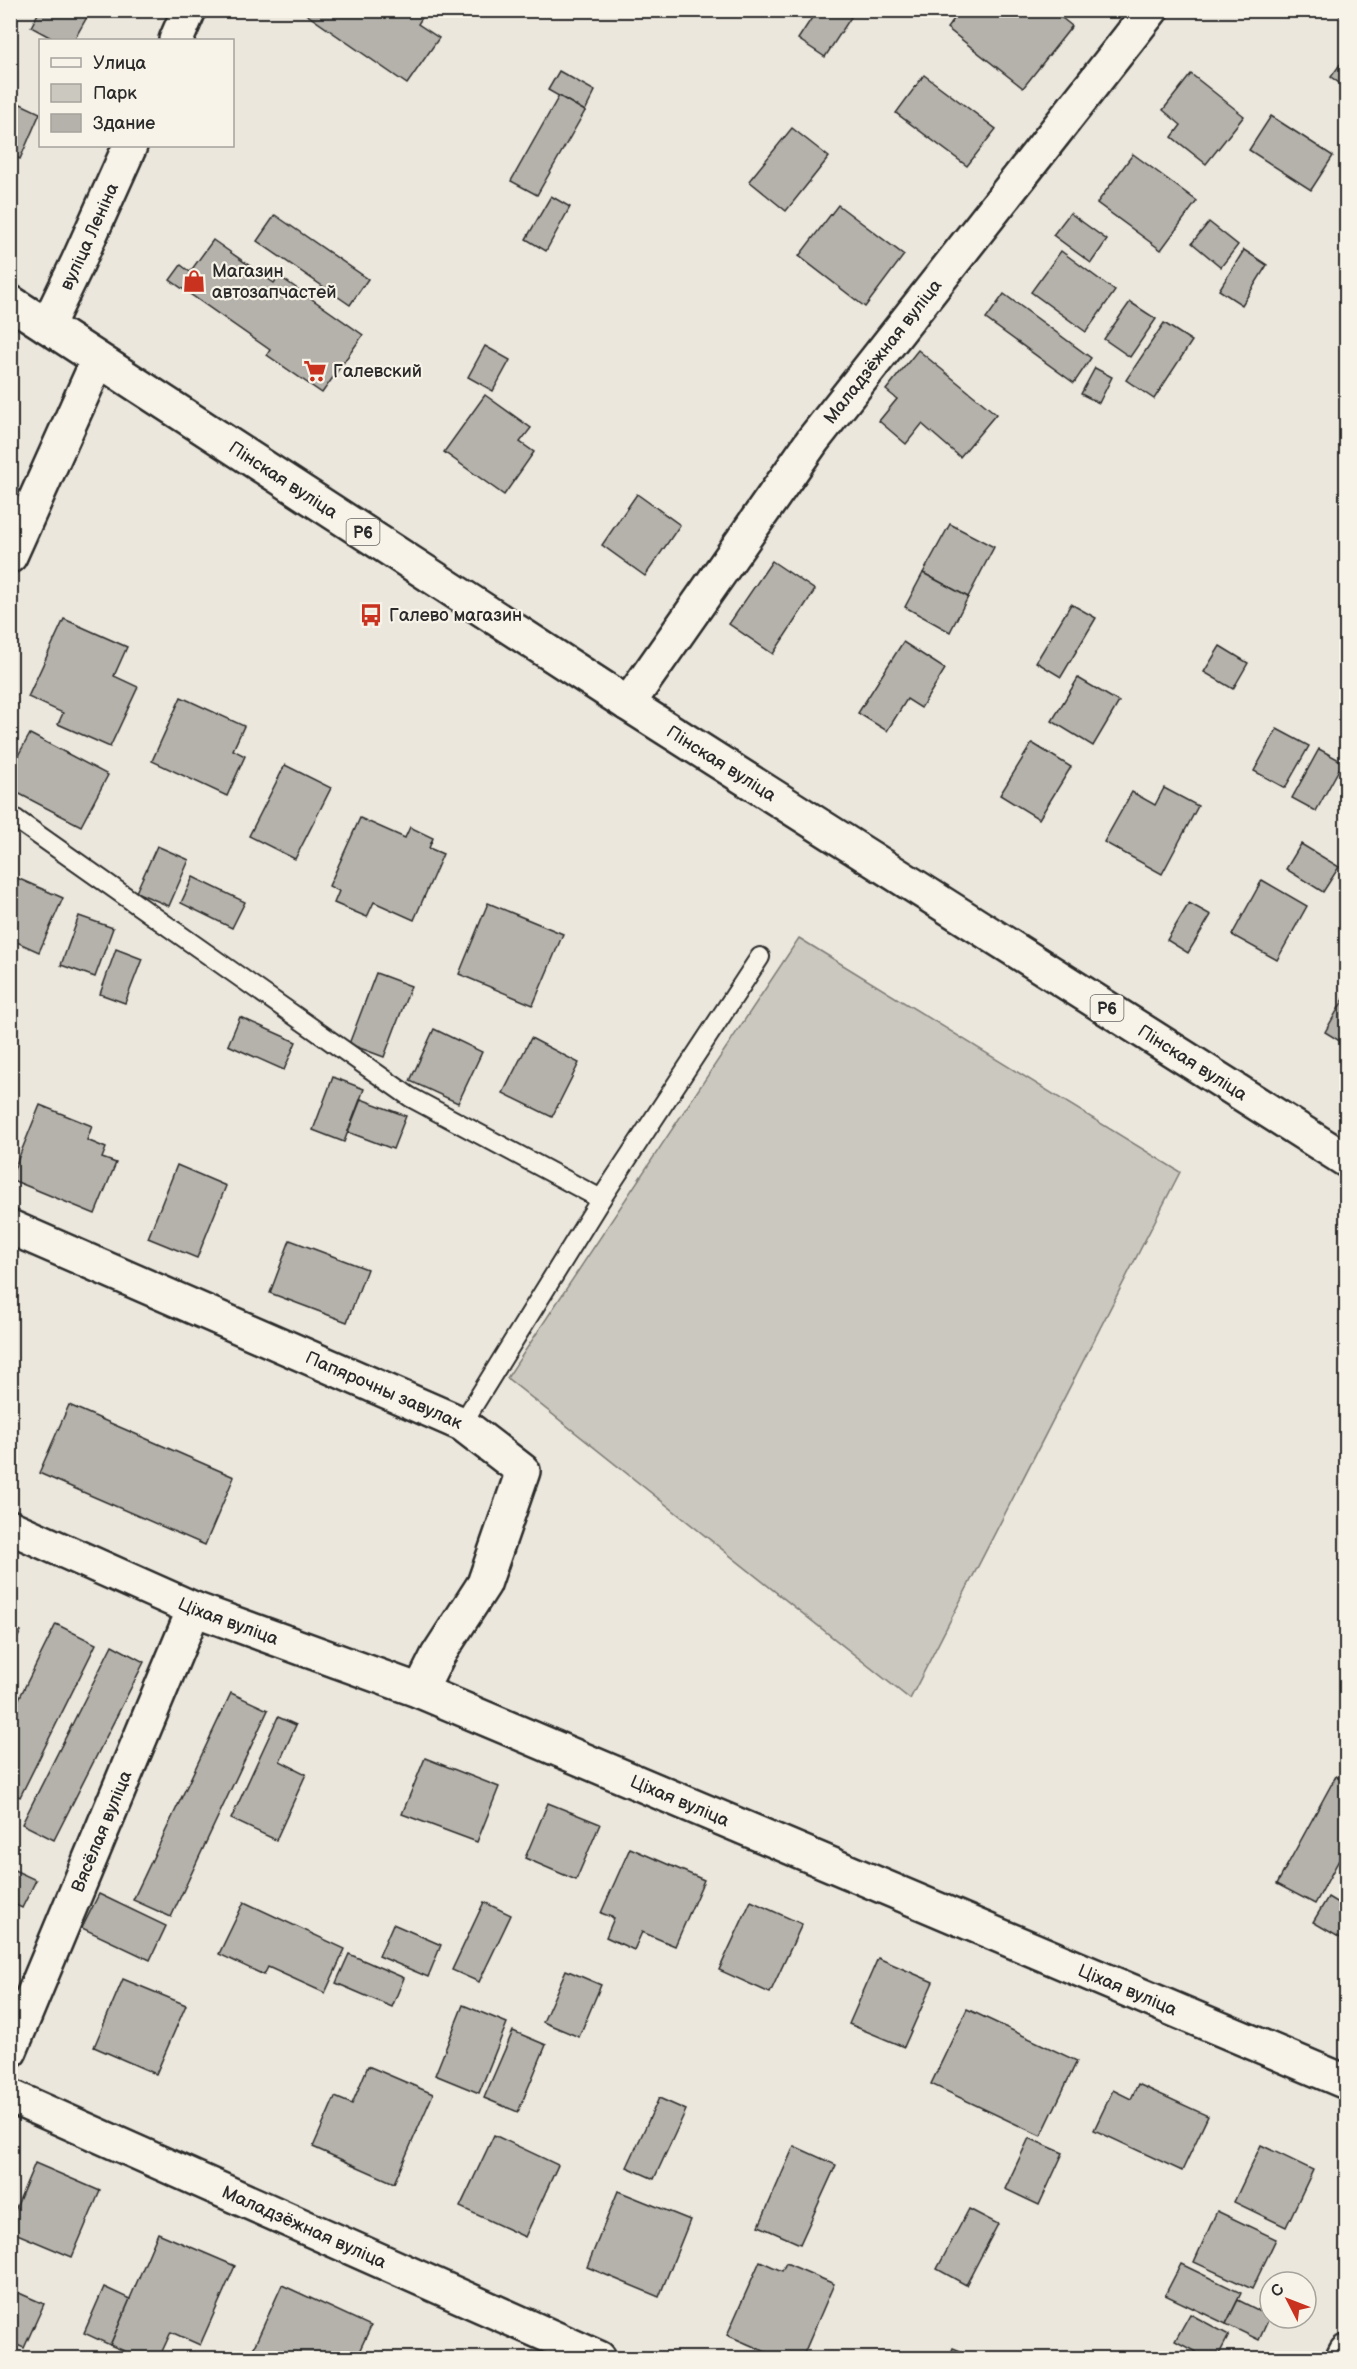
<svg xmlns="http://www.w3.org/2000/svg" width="1357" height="2369" font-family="'Balsamiq Sans',sans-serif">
<rect width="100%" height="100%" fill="#ebe7dd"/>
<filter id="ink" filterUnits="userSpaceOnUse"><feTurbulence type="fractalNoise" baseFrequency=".0167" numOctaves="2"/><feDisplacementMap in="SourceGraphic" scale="12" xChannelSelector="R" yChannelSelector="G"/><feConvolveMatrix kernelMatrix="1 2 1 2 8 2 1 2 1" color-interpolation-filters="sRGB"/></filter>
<g filter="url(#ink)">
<polygon fill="#cbc8bf" stroke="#7b7a75" stroke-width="1.5" points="799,938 1180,1172 910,1699 507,1378"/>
<g fill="#b5b2ab" stroke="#2b2b2b" stroke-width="1.5">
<polygon points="40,10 91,10 74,40 55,40 31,27"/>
<polygon points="304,10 427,10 418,24 439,38 407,84 303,12"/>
<polygon points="817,10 855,11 825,57 798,39"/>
<polygon points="961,10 1052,10 1072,26 1023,88 947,28"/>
<polygon points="1333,10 1346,10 1346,21"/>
<polygon points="1346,56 1346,88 1331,77"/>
<polygon points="559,71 595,91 585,111 548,90"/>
<polygon points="1191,74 1244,116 1206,164 1172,137 1181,125 1163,110"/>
<polygon points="924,75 996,129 967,166 896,113"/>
<polygon points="559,96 585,111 537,195 511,181"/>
<polygon points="10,99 40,113 20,159 10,154"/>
<polygon points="1271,116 1333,156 1311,190 1249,150"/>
<polygon points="792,128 829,157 786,211 749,181"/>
<polygon points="1133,154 1197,201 1161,250 1097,203"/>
<polygon points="551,196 570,207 546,251 526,239"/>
<polygon points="838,205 904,255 865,307 799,256"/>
<polygon points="1070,213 1107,240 1091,263 1053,235"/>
<polygon points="275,215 368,279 350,305 257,241"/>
<polygon points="1209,222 1238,245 1221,267 1192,243"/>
<polygon points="213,240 274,283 279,276 363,335 322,393 267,355 270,350 170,280 181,265 190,272"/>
<polygon points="1244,250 1267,265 1242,305 1219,290"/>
<polygon points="1061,251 1115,291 1086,332 1031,292"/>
<polygon points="1004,294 1091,358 1074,383 986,319"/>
<polygon points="1130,302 1156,319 1130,357 1104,339"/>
<polygon points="1164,323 1192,341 1154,399 1126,380"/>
<polygon points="485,346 510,360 493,391 468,377"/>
<polygon points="918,350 996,414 960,457 922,424 906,444 879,421 897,399 886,390"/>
<polygon points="1095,368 1112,377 1099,403 1081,394"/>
<polygon points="485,395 531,428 520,442 534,452 504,495 444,452"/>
<polygon points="637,494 680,525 645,576 602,545"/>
<polygon points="950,524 994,547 968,597 923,573"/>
<polygon points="772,561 815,590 773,654 729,624"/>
<polygon points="923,573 968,597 950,632 905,607"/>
<polygon points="1071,604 1096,618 1061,677 1036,662"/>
<polygon points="64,619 127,647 114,676 138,687 110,747 58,724 63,713 28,697"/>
<polygon points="903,642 945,669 921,708 907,699 887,731 858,713"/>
<polygon points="1220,646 1248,663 1233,689 1204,672"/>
<polygon points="1078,678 1119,702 1093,746 1052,721"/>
<polygon points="181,697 244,726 233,750 245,756 227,796 152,761"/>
<polygon points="1277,729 1309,746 1285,788 1254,771"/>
<polygon points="30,734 108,775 81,826 10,789 10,770"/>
<polygon points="1032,743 1071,767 1039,819 1000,795"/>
<polygon points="1319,749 1343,762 1316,811 1292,798"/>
<polygon points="285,765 331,788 295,859 249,836"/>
<polygon points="1164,788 1198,806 1162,874 1104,842 1132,792 1155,805"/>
<polygon points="360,818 405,838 410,827 433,838 429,848 443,854 414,920 374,902 367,917 334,903 339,891 329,886"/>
<polygon points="1301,844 1339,867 1323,892 1286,869"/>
<polygon points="157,846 189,860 169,906 136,892"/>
<polygon points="10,875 63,898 39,952 10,939"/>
<polygon points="193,877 245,902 232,928 181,903"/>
<polygon points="1262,880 1307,906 1277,960 1232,935"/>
<polygon points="488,903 563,934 533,1005 459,974"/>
<polygon points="1189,903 1211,915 1188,953 1167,940"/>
<polygon points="79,916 113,928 95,977 61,965"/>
<polygon points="116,949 142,959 125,1003 100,994"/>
<polygon points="376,973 411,986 384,1057 349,1044"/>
<polygon points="1346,995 1346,1045 1325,1032"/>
<polygon points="240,1017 296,1042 284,1070 228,1045"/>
<polygon points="434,1029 482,1052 458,1103 410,1081"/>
<polygon points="531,1038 579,1063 552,1117 503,1093"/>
<polygon points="333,1077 364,1089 344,1142 313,1130"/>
<polygon points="361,1099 406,1116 393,1149 348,1132"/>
<polygon points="40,1105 92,1126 87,1140 106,1148 102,1158 116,1163 95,1214 10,1179"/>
<polygon points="177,1165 226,1186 197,1258 148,1238"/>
<polygon points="290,1240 367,1269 347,1322 270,1293"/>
<polygon points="69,1405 234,1477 205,1545 39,1473"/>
<polygon points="56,1624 96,1644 20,1797 10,1792 10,1717"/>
<polygon points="10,1626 21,1631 10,1653"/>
<polygon points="112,1645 144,1662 54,1840 22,1824"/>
<polygon points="231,1693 268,1710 171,1917 133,1900"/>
<polygon points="278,1717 296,1725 280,1761 306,1774 276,1840 231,1819"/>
<polygon points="425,1758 499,1787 477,1842 402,1814"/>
<polygon points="1336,1776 1346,1781 1346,1847 1315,1904 1277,1884"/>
<polygon points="548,1803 600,1824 576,1880 525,1858"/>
<polygon points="630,1848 704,1880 675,1946 642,1932 634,1950 606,1937 614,1918 601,1913"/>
<polygon points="10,1868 36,1880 22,1908 10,1902"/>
<polygon points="99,1894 166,1926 150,1960 82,1928"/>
<polygon points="1328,1897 1346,1908 1346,1931 1342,1939 1313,1922"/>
<polygon points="751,1901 802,1924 770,1993 719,1970"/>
<polygon points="244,1902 345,1949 325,1993 268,1967 264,1975 219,1954"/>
<polygon points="484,1902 511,1915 479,1982 452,1970"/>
<polygon points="393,1924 441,1945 428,1977 379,1956"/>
<polygon points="349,1954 404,1978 392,2007 336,1983"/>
<polygon points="878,1958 933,1982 904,2047 849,2024"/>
<polygon points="566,1970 601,1985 579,2037 543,2022"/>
<polygon points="123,1979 186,2005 156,2074 94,2047"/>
<polygon points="463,2005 507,2023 479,2093 435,2075"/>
<polygon points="967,2009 1077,2061 1041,2136 931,2084"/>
<polygon points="513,2031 546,2045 518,2112 484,2098"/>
<polygon points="368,2066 433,2094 394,2183 313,2147 335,2097 352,2104"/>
<polygon points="1138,2084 1208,2116 1182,2171 1094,2130 1113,2090 1131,2099"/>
<polygon points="659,2098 686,2110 654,2179 627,2167"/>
<polygon points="494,2135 558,2165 525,2237 460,2207"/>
<polygon points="1029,2138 1063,2153 1039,2205 1005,2189"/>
<polygon points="1261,2145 1313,2170 1286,2227 1234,2202"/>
<polygon points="794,2146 836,2165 800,2244 759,2226"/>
<polygon points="35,2163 100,2191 72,2257 10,2231 10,2222"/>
<polygon points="618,2191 690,2220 659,2297 587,2267"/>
<polygon points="969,2209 998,2224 966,2285 937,2269"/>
<polygon points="1217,2211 1276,2239 1252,2289 1194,2262"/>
<polygon points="158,2233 235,2266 200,2345 171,2332 159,2358 141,2358 110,2345"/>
<polygon points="760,2261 782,2271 786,2263 834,2284 802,2358 780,2358 727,2335"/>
<polygon points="1181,2264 1241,2293 1226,2324 1165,2295"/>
<polygon points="282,2285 371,2326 356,2358 265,2358 266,2356 253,2349"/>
<polygon points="104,2287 130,2299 110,2345 84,2333"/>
<polygon points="10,2289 44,2304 24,2348 10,2342"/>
<polygon points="1238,2300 1270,2316 1259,2340 1226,2324"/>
<polygon points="1190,2314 1229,2335 1217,2358 1207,2358 1175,2341"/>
<polygon points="953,2348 978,2358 949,2358"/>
</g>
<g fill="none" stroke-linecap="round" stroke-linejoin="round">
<g stroke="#2b2b2b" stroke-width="22">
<g id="service">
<polyline points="10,815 410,1097 601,1199"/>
<polyline points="462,1424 601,1199 760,957"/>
</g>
</g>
<g stroke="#2b2b2b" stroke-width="38">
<g id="minor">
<path id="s1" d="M628 704 813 440 1151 10"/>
<path id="s2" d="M10 1227 462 1424 523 1471 484 1584 438 1655 420 1691"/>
<path id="s3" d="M10 1527 194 1609 420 1691 1346 2082"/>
<path id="s4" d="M10 2051 194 1609"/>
<path id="s5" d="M10 2096 599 2358"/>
<polyline points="1343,2358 1346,2352"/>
</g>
</g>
<g stroke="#2b2b2b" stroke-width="38">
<g id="tertiary">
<polyline points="176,40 189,10"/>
<path id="s6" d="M47 326 78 262 130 146"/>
<polyline points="10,556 98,360"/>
</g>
</g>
<g stroke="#2b2b2b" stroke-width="38">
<g id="primary">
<path id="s7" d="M10 302 628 704 1346 1160"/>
</g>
</g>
<use href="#service" stroke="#f7f3e8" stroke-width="18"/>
<use href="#minor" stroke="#f7f3e8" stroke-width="33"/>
<use href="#tertiary" stroke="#f7f3e8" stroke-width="33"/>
<use href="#primary" stroke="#f7f3e8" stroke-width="33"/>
</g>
</g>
<defs>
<g id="shop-bare" transform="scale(1.8)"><path d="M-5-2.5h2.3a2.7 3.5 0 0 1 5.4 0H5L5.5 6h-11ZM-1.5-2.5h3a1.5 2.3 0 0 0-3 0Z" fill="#c8321e" stroke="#f7f3e8" stroke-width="2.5" paint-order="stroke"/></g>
<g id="supermarket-bare" transform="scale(1.8)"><path d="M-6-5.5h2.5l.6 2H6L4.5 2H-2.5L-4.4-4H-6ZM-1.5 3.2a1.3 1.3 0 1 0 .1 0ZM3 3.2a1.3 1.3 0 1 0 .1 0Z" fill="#c8321e" stroke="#f7f3e8" stroke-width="2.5" paint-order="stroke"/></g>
<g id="bus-bare" transform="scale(1.8)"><path d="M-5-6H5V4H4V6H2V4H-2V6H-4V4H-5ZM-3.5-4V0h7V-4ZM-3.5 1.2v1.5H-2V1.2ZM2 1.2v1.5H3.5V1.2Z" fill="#c8321e" stroke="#f7f3e8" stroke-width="2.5" paint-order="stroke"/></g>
</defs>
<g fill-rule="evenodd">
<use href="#shop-bare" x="194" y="281"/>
<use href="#supermarket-bare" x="315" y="371"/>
<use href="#bus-bare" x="371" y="615"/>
</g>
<g text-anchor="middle" stroke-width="4.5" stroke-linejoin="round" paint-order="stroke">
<g fill="#f7f3e8" stroke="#686764" stroke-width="1.5">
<rect x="346.5" y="519" width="33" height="26" rx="4.5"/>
<rect x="1090.5" y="995" width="33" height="26" rx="4.5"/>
</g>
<g font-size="16" font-weight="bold" fill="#2b2b2b">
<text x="363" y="538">Р6</text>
<text x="1107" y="1014">Р6</text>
</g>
<g font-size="18" fill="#2b2b2b" stroke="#f7f3e8">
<text dy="6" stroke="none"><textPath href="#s6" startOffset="99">вуліца Леніна</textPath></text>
<text dy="6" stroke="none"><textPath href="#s1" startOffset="435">Маладзёжная вуліца</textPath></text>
<text dy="6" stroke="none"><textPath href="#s7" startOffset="326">Пінская вуліца</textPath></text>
<text dy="6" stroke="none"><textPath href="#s7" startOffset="848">Пінская вуліца</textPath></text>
<text dy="6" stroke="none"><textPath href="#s7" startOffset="1406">Пінская вуліца</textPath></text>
<text dy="6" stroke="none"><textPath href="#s2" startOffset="408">Папярочны завулак</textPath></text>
<text dy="6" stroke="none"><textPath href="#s3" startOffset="238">Ціхая вуліца</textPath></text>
<text dy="6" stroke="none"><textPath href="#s3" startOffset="724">Ціхая вуліца</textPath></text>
<text dy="6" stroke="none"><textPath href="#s4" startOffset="238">Вясёлая вуліца</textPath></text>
<text dy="6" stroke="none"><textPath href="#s3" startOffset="1210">Ціхая вуліца</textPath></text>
<text dy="6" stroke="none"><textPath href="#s5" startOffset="322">Маладзёжная вуліца</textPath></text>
</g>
<g font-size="18" fill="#2b2b2b" stroke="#f7f3e8" text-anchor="start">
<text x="212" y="277">Магазин<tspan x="212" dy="21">автозапчастей</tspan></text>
<text x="333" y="377">Галевский</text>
<text x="389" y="621">Галево магазин</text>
</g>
</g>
<rect width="1357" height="2369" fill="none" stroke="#f7f3e8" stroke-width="36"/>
<rect x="18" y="18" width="1321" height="2333" fill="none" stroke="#2b2b2b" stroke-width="2" filter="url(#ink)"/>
<rect x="39" y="39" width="195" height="108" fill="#f7f3e8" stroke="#a5a39c" stroke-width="1.5"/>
<rect x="51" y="58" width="30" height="9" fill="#f7f3e8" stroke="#a5a39c" stroke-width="1.5"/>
<text x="93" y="69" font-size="18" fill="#2b2b2b">Улица</text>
<rect x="51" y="84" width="30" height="18" fill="#cbc8bf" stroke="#a5a39c" stroke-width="1.5"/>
<text x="93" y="99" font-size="18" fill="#2b2b2b">Парк</text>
<rect x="51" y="114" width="30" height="18" fill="#b5b2ab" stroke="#a5a39c" stroke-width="1.5"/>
<text x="93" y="129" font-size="18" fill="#2b2b2b">Здание</text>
<g transform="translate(1288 2300) rotate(312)"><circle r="28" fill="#f7f3e8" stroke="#a5a39c" stroke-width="1.5"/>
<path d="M0-4.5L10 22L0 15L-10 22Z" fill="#c8321e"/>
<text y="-9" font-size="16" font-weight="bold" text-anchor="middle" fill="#2b2b2b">С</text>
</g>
</svg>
